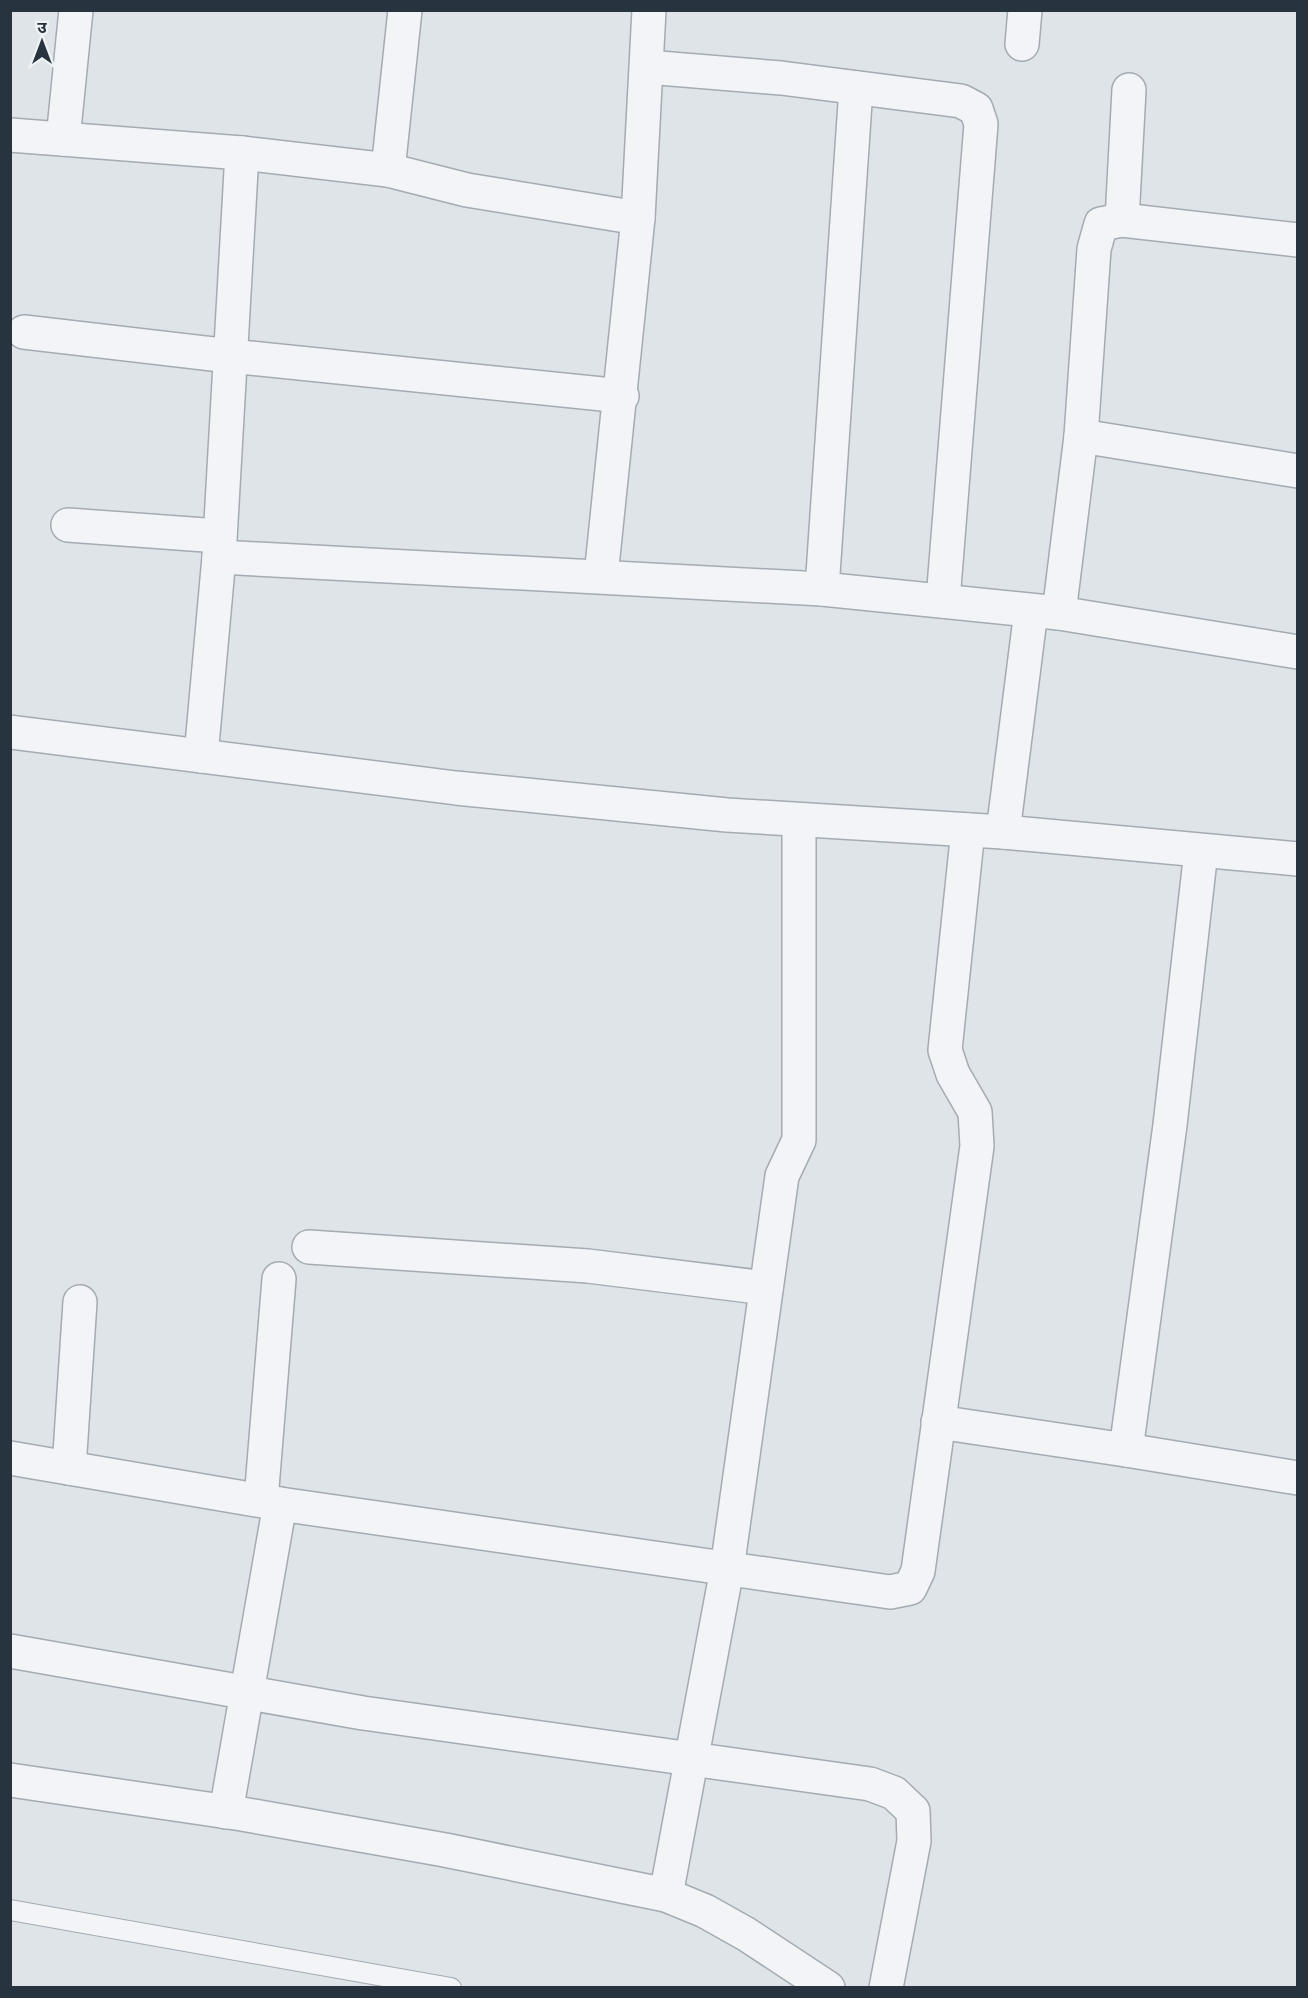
<svg xmlns="http://www.w3.org/2000/svg" width="1308" height="1998" font-family="'Fira Sans','Noto Sans Devanagari',sans-serif">
<rect width="100%" height="100%" fill="#dfe4e8"/>
<g fill="none" stroke-linecap="round" stroke-linejoin="round">
<g stroke="#a4abb2" stroke-width="22">
<polyline id="service" points="10,1910 451,1988"/>
</g>
<g stroke="#a4abb2" stroke-width="36">
<g id="minor">
<polyline points="1022,44 1025,10"/>
<polyline points="647,67 781,78 961,101 976,109 981,124 943,600"/>
<polyline points="10,135 242,153 388,170 467,190 638,218"/>
<polyline points="63,139 76,10"/>
<polyline points="388,170 405,10"/>
<polyline points="1122,220 1129,90"/>
<polyline points="24,332 230,356 622,396"/>
<polyline points="1081,436 1298,471"/>
<polyline points="68,525 219,536"/>
<polyline points="219,557 822,589 1059,613 1298,652"/>
<polyline points="601,576 638,218 649,10"/>
<polyline points="822,589 856,88"/>
<polyline points="1059,613 1081,436 1094,249 1101,224 1122,220 1298,240"/>
<polyline points="10,732 456,788 727,815 1003,832 1298,859"/>
<polyline points="201,756 219,557 242,153"/>
<polyline points="1003,832 1031,611"/>
<polyline points="309,1247 588,1266 766,1288"/>
<polyline points="938,1422 1126,1450 1170,1125 1201,851"/>
<polyline points="1126,1450 1298,1478"/>
<polyline points="10,1458 280,1504"/>
<polyline points="69,1468 80,1302"/>
<polyline points="261,1500 279,1279"/>
<polyline points="10,1651 363,1713 870,1784 894,1793 913,1811 914,1841 886,1988"/>
<polyline points="10,1780 242,1814 445,1850 666,1895 705,1911 746,1934 828,1988"/>
<polyline points="226,1812 280,1504 890,1592 910,1588 918,1571 977,1146 975,1112 953,1074 945,1050 968,830"/>
<polyline points="666,1895 727,1569 782,1176 799,1140 799,820"/>
</g>
</g>
<use href="#service" stroke="#f2f4f7" stroke-width="20"/>
<use href="#minor" stroke="#f2f4f7" stroke-width="33"/>
</g>
<rect width="1308" height="1998" fill="none" stroke="#283340" stroke-width="24"/>
<g transform="translate(42 42)" stroke="#eff3f6" stroke-width="4.5" paint-order="stroke">
<path d="M0-4.5L10 22L0 15L-10 22Z" fill="#283340"/>
<text y="-9" font-size="16" font-weight="bold" text-anchor="middle" fill="#283340">उ</text>
</g>
</svg>
